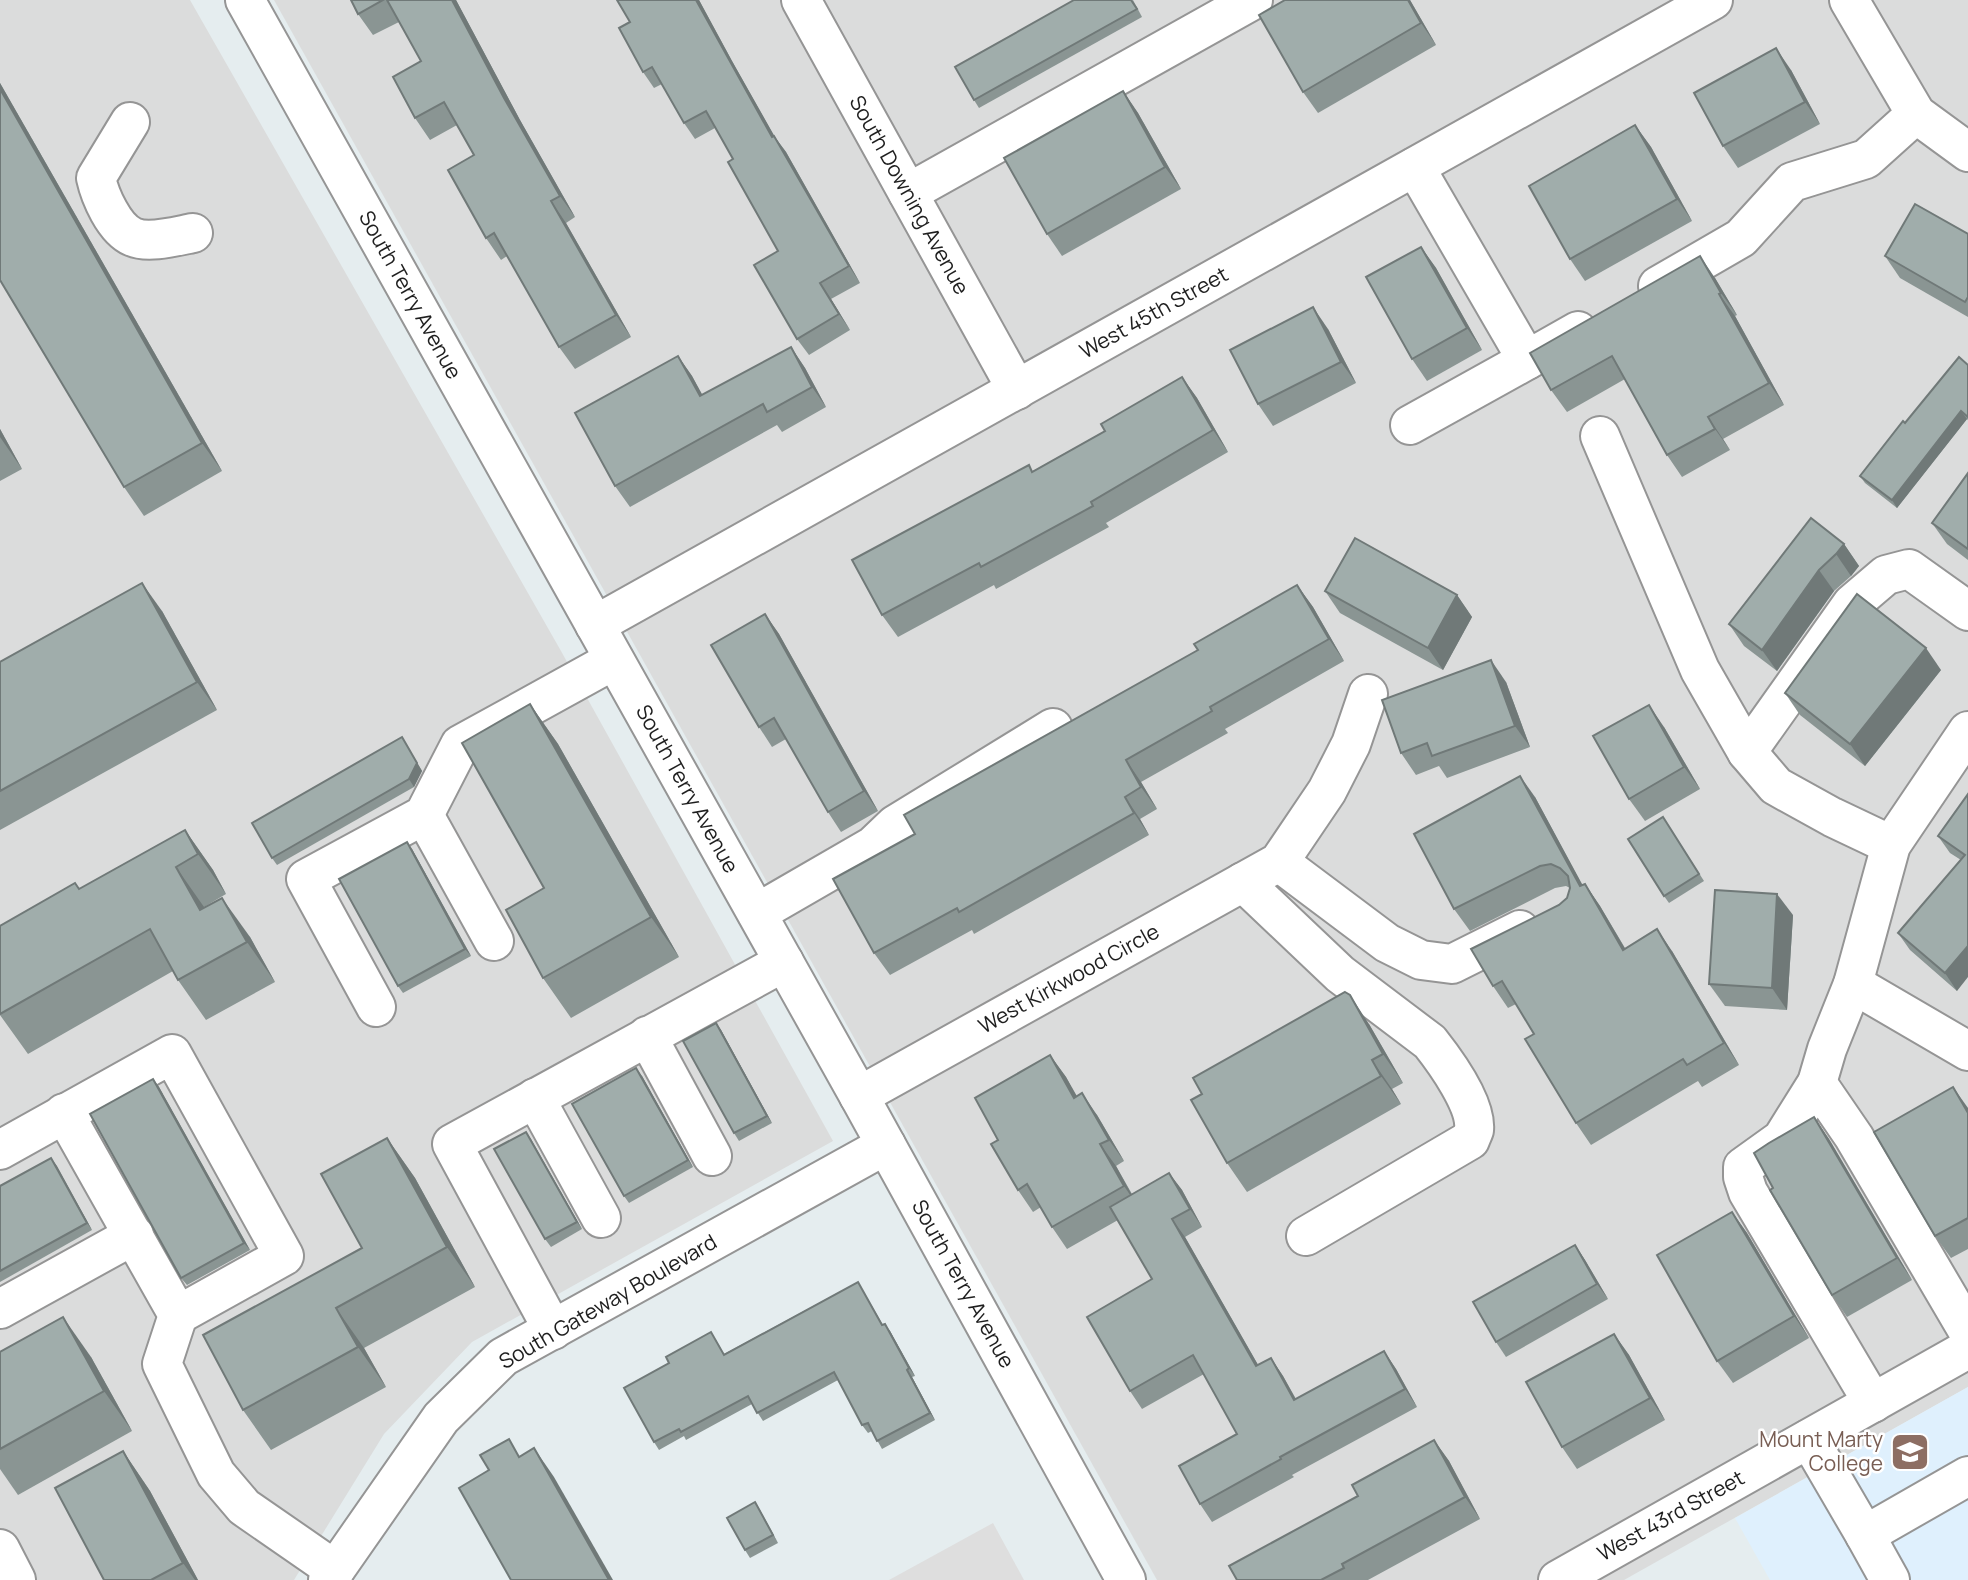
<svg xmlns="http://www.w3.org/2000/svg" width="1968" height="1580" font-family="Manrope,sans-serif">
<rect width="100%" height="100%" fill="#e5edef"/>
<g fill="#dbdcdc">
<polygon points="0,0 190,0 561,651 833,1141 472,1342 384,1434 294,1580 0,1580"/>
<polygon points="274,0 1968,0 1968,1387 1624,1580 1157,1580"/>
</g>
<polygon fill="#dff0fd" points="1968,1387 1968,1580 1770,1580 1735,1518"/>
<polygon fill="#dedede" points="993,1523 1024,1580 889,1580"/>
<g fill="none" stroke-linecap="round" stroke-linejoin="round">
<g stroke="#959595" stroke-width="42">
<g id="minor">
<polyline points="245,0 859,1096 1126,1580"/>
<polyline points="801,0 1017,390"/>
<polyline points="1849,0 1916,114 1968,152"/>
<path d="M130 122 96 178C100 196 114 229 133 237 149 244 177 236 193 233"/>
<polyline points="1415,167 1527,360 1578,331"/>
<polyline points="908,193 1253,0"/>
<polyline points="1658,286 1741,238 1792,182 1866,159 1916,114"/>
<polyline points="1410,425 1527,360"/>
<polyline points="1600,436 1700,670 1747,752 1776,786 1832,817 1891,845"/>
<polyline points="595,625 1713,0"/>
<polyline points="1747,752 1852,604 1886,575 1909,569 1968,611"/>
<polyline points="424,815 494,941"/>
<polyline points="1279,862 1387,943 1421,960 1452,964 1520,930"/>
<path d="M1243 882 1340 974 1430 1042C1445 1061 1477 1105 1474 1130 1473 1133 1471 1137 1470 1140L1306 1236"/>
<polyline points="757,913 873,846 895,825 1053,728"/>
<polyline points="1853,984 1968,1051"/>
<polyline points="376,1007 306,879 424,815 460,745 614,660"/>
<polyline points="647,1036 712,1156"/>
<polyline points="1817,1083 1854,1137 1968,1331"/>
<polyline points="859,1096 1279,862 1327,791 1351,744 1368,694"/>
<polyline points="535,1098 601,1218"/>
<polyline points="64,1113 178,1315 162,1364 216,1474 244,1507 335,1570"/>
<polyline points="0,1150 172,1054 284,1256 178,1315"/>
<polyline points="0,1309 134,1235"/>
<polyline points="553,1330 452,1144 784,962"/>
<polyline points="1873,1403 1748,1192 1743,1177 1743,1167 1782,1139 1817,1083 1827,1049 1853,984 1891,845 1968,731"/>
<polyline points="1809,1439 1865,1535 1968,1476"/>
<polyline points="1865,1535 1890,1580"/>
<polyline points="0,1549 16,1580"/>
<polyline points="328,1580 441,1418 503,1357 886,1145"/>
<polyline points="1558,1580 1968,1349"/>
</g>
</g>
<use href="#minor" stroke="#fff" stroke-width="38"/>
</g>
<g fill="#8a9593">
<polygon points="351,0 456,0 520,120 575,217 566,223 631,337 575,369 559,347 507,256 501,260 486,238 474,155 457,125 430,140 415,118 421,61 399,22 373,35 358,14"/>
<polygon points="617,0 699,0 732,61 774,136 786,152 860,283 831,299 850,330 809,355 797,339 778,251 733,159 715,128 695,139 684,123 662,84 654,88 643,72 630,22"/>
<polygon points="1133,0 1142,17 979,108 974,100"/>
<polygon points="1410,0 1436,45 1318,113 1303,92"/>
<polygon points="1791,70 1820,124 1738,168 1723,146"/>
<polygon points="0,83 222,471 144,516 124,487 0,280"/>
<polygon points="1123,91 1138,113 1181,189 1062,256 1047,234"/>
<polygon points="1635,125 1651,147 1692,221 1585,281 1570,259"/>
<polygon points="1968,234 1968,317 1900,278 1885,256"/>
<polygon points="1421,247 1436,268 1482,350 1427,381 1412,359"/>
<polygon points="1715,278 1737,315 1735,316 1784,405 1723,439 1730,450 1682,477 1667,455 1625,379 1567,412 1551,390"/>
<polygon points="1328,329 1356,383 1273,426 1258,404"/>
<polygon points="791,347 805,368 826,407 782,432 777,425 630,507 615,486 678,356 692,376 702,395"/>
<polygon points="1968,365 1968,420 1967,419 1897,508 1865,483 1860,476"/>
<polygon points="1182,377 1197,398 1228,452 1106,523 1109,527 996,589 994,585 898,637 882,615 1033,471 1105,431"/>
<polygon points="0,429 22,469 0,481"/>
<polygon points="1968,473 1968,560 1947,544 1932,523"/>
<polygon points="1844,544 1859,566 1851,576 1834,591 1777,671 1744,646 1729,624"/>
<polygon points="1297,585 1313,607 1344,661 1225,729 1228,733 1141,782 1157,809 1140,819 1149,835 974,934 972,930 890,975 874,953 915,834"/>
<polygon points="1325,591 1457,595 1472,617 1443,670 1340,613"/>
<polygon points="162,611 217,710 0,830 0,662"/>
<polygon points="765,614 779,634 878,811 841,832 828,812 786,739 772,747 759,727"/>
<polygon points="1941,670 1865,766 1800,715 1785,693"/>
<polygon points="1506,682 1530,747 1447,778 1439,766 1416,775 1401,753"/>
<polygon points="530,704 558,744 679,957 571,1018 543,978 544,888"/>
<polygon points="1664,727 1700,789 1645,821 1629,799"/>
<polygon points="407,745 422,771 414,787 277,865 272,858"/>
<polygon points="1968,794 1957,991 1910,950 1898,933 1961,860 1950,853 1938,836"/>
<polygon points="1535,797 1582,885 1585,884 1600,906 1625,948 1672,951 1739,1065 1702,1087 1698,1081 1591,1145 1576,1123 1534,1034 1516,1004 1508,1008 1493,986 1559,905 1567,898 1570,888 1566,886 1555,888 1470,931 1454,909"/>
<polygon points="1663,817 1704,881 1669,903 1664,896"/>
<polygon points="185,830 213,870 226,894 204,907 250,937 275,982 206,1020 178,980 173,971 28,1054 0,1015 75,883 79,889"/>
<polygon points="412,849 471,956 403,993 398,986"/>
<polygon points="1793,915 1787,1010 1725,1006 1709,984"/>
<polygon points="716,1023 721,1030 772,1123 739,1141 734,1133"/>
<polygon points="1369,1024 1403,1083 1392,1089 1401,1104 1247,1192 1227,1163"/>
<polygon points="1050,1055 1066,1077 1076,1096 1097,1115 1124,1161 1116,1166 1132,1194 1169,1173 1182,1190 1202,1227 1185,1237 1258,1365 1271,1358 1283,1376 1296,1399 1384,1351 1396,1369 1417,1407 1292,1475 1294,1477 1212,1522 1200,1504 1237,1434 1204,1374 1142,1409 1130,1391 1152,1279 1118,1220 1067,1249 1052,1227 1041,1207 1033,1212 1018,1190 998,1140"/>
<polygon points="642,1076 693,1167 629,1203 624,1196"/>
<polygon points="153,1079 159,1087 250,1250 187,1285 181,1278"/>
<polygon points="1968,1108 1968,1249 1951,1258 1935,1236"/>
<polygon points="1814,1117 1829,1139 1912,1280 1847,1317 1832,1295 1773,1188"/>
<polygon points="526,1132 582,1229 551,1247 545,1239"/>
<polygon points="387,1138 415,1178 475,1287 364,1348 386,1387 271,1450 243,1410 362,1248"/>
<polygon points="51,1158 92,1230 0,1282 0,1186"/>
<polygon points="1732,1212 1747,1233 1809,1338 1733,1383 1717,1361"/>
<polygon points="1575,1245 1585,1260 1608,1299 1506,1357 1496,1342"/>
<polygon points="858,1282 883,1325 890,1331 915,1376 912,1377 935,1420 882,1449 872,1431 868,1433 862,1425 838,1380 763,1421 752,1404 686,1440 684,1436 659,1450 654,1442 716,1340 724,1354"/>
<polygon points="1614,1334 1629,1355 1665,1420 1577,1469 1562,1447"/>
<polygon points="0,1352 91,1357 132,1431 18,1495 0,1469"/>
<polygon points="1434,1440 1449,1461 1480,1519 1368,1580 1237,1580 1358,1496"/>
<polygon points="123,1451 150,1491 198,1580 104,1580"/>
<polygon points="755,1502 778,1543 750,1558 745,1550"/>
</g>
<g fill="#707978">
<polygon points="452,0 456,0 520,120 575,217 560,196 504,98"/>
<polygon points="696,0 699,0 732,61 784,153 772,137"/>
<polygon points="1408,0 1410,0 1436,45 1421,23"/>
<polygon points="1776,48 1791,70 1820,124 1805,102"/>
<polygon points="0,83 222,471 202,443 0,89"/>
<polygon points="1123,91 1138,113 1181,189 1165,167"/>
<polygon points="1635,125 1651,147 1692,221 1677,199"/>
<polygon points="774,136 786,152 860,283 849,266"/>
<polygon points="551,201 566,223 631,337 616,315"/>
<polygon points="1421,247 1436,268 1482,350 1467,328"/>
<polygon points="1700,256 1715,278 1737,315 1721,293"/>
<polygon points="820,283 831,299 850,330 839,314"/>
<polygon points="1719,294 1735,316 1784,405 1769,383"/>
<polygon points="1313,307 1328,329 1356,383 1341,362"/>
<polygon points="791,347 805,368 826,407 812,387"/>
<polygon points="678,356 692,376 714,416 700,396"/>
<polygon points="1182,377 1197,398 1228,452 1213,430"/>
<polygon points="1961,411 1967,419 1897,508 1892,500"/>
<polygon points="1708,417 1723,439 1730,450 1715,429"/>
<polygon points="0,429 22,469 0,437"/>
<polygon points="1844,544 1859,566 1851,576 1836,554"/>
<polygon points="1819,570 1834,591 1777,671 1762,650"/>
<polygon points="142,583 162,611 217,710 197,682"/>
<polygon points="1297,585 1313,607 1344,661 1329,639"/>
<polygon points="1457,595 1472,617 1443,670 1428,648"/>
<polygon points="765,614 779,634 878,811 864,791"/>
<polygon points="1926,648 1941,670 1865,766 1850,744"/>
<polygon points="1491,660 1506,682 1530,747 1515,726"/>
<polygon points="530,704 558,744 679,957 651,917"/>
<polygon points="1649,705 1664,727 1700,789 1684,767"/>
<polygon points="402,737 422,771 414,787 409,779"/>
<polygon points="1126,760 1141,782 1157,809 1141,787"/>
<polygon points="1520,776 1535,797 1595,908 1580,886"/>
<polygon points="1125,797 1140,819 1149,835 1134,813"/>
<polygon points="185,830 213,870 226,894 198,854"/>
<polygon points="407,842 412,849 471,956 465,949"/>
<polygon points="176,867 204,907 200,910"/>
<polygon points="1585,884 1600,906 1638,971 1623,950"/>
<polygon points="1777,894 1793,915 1787,1010 1772,988"/>
<polygon points="222,898 250,937 275,982 247,942"/>
<polygon points="1657,929 1672,951 1739,1065 1724,1043"/>
<polygon points="1968,946 1968,977 1957,991 1945,973"/>
<polygon points="1350,995 1369,1024 1403,1083 1383,1054"/>
<polygon points="716,1023 721,1030 772,1123 767,1116"/>
<polygon points="1050,1055 1066,1077 1090,1119 1074,1098"/>
<polygon points="1372,1060 1392,1089 1401,1104 1381,1076"/>
<polygon points="636,1068 642,1076 693,1167 688,1160"/>
<polygon points="153,1079 159,1087 250,1250 244,1243"/>
<polygon points="1953,1087 1968,1108 1968,1113"/>
<polygon points="1082,1093 1097,1115 1124,1161 1109,1140"/>
<polygon points="1814,1117 1829,1139 1912,1280 1897,1258"/>
<polygon points="526,1132 531,1139 582,1229 577,1222"/>
<polygon points="387,1138 415,1178 475,1287 447,1247"/>
<polygon points="1100,1144 1116,1166 1139,1208 1124,1186"/>
<polygon points="51,1158 57,1166 92,1230 87,1223"/>
<polygon points="1169,1173 1182,1190 1202,1227 1190,1209"/>
<polygon points="1732,1212 1747,1233 1809,1338 1794,1316"/>
<polygon points="1172,1219 1185,1237 1269,1384 1256,1366"/>
<polygon points="1575,1245 1585,1260 1608,1299 1597,1284"/>
<polygon points="336,1308 364,1348 386,1387 358,1347"/>
<polygon points="63,1317 91,1357 132,1431 104,1391"/>
<polygon points="885,1324 890,1331 915,1376 909,1368"/>
<polygon points="1614,1334 1629,1355 1665,1420 1650,1398"/>
<polygon points="1384,1351 1396,1369 1417,1407 1405,1389"/>
<polygon points="1271,1358 1283,1376 1306,1418 1294,1400"/>
<polygon points="907,1370 912,1377 935,1420 930,1413"/>
<polygon points="1434,1440 1449,1461 1480,1519 1465,1497"/>
<polygon points="534,1448 554,1477 613,1580 609,1580"/>
<polygon points="123,1451 150,1491 198,1580 195,1580 183,1563"/>
<polygon points="755,1502 760,1510 778,1543 773,1535"/>
</g>
<g fill="#a0adab" stroke="#707978" stroke-width="2">
<polygon points="351,0 383,0 358,14"/>
<polygon points="387,0 452,0 504,98 560,196 551,201 616,315 559,347 494,233 486,238 448,170 474,155 444,102 415,118 393,77 421,61"/>
<polygon points="617,0 696,0 772,137 774,136 849,266 820,283 839,314 797,339 754,265 778,251 728,162 733,159 706,111 684,123 652,67 643,72 619,28 630,22"/>
<polygon points="1074,0 1131,0 1137,9 974,100 955,67"/>
<polygon points="1285,0 1408,0 1421,23 1303,92 1259,15"/>
<polygon points="1776,48 1805,102 1723,146 1694,93"/>
<polygon points="0,89 202,443 124,487 0,280"/>
<polygon points="1123,91 1165,167 1047,234 1004,158"/>
<polygon points="1635,125 1677,199 1570,259 1529,186"/>
<polygon points="1915,204 1968,234 1968,297 1965,302 1885,256"/>
<polygon points="1421,247 1467,328 1412,359 1366,277"/>
<polygon points="1700,256 1721,293 1719,294 1769,383 1708,417 1715,429 1667,455 1612,356 1551,390 1530,353"/>
<polygon points="1313,307 1341,362 1258,404 1230,350"/>
<polygon points="791,347 812,387 767,412 763,404 615,486 575,413 678,356 700,396"/>
<polygon points="1959,357 1968,365 1968,417 1961,411 1892,500 1860,476 1903,421 1905,423"/>
<polygon points="1182,377 1213,430 1091,502 1093,506 981,567 979,563 882,615 852,560 1029,465 1032,472 1105,431 1101,424"/>
<polygon points="1968,473 1968,549 1932,523"/>
<polygon points="1811,518 1844,544 1836,554 1819,570 1762,650 1729,624"/>
<polygon points="1355,538 1457,595 1428,648 1325,591"/>
<polygon points="142,583 197,682 0,791 0,662"/>
<polygon points="1297,585 1329,639 1210,707 1212,711 1126,760 1141,787 1125,797 1134,813 959,912 957,908 874,953 833,879 915,834 904,815 1198,650 1194,644"/>
<polygon points="1857,594 1926,648 1850,744 1785,693"/>
<polygon points="765,614 864,791 828,812 774,718 759,727 711,645"/>
<polygon points="1491,660 1515,726 1432,756 1427,743 1401,753 1382,700"/>
<polygon points="530,704 651,917 543,978 506,910 544,888 462,743"/>
<polygon points="1649,705 1684,767 1629,799 1593,736"/>
<polygon points="402,737 417,763 409,779 272,858 252,823"/>
<polygon points="1520,776 1580,886 1585,884 1623,950 1657,929 1724,1043 1687,1065 1683,1059 1576,1123 1525,1039 1534,1034 1502,981 1493,986 1471,949 1559,905 1567,898 1570,888 1568,876 1560,868 1551,864 1540,866 1454,909 1414,834"/>
<polygon points="1968,794 1968,946 1945,973 1898,933 1965,855 1938,836"/>
<polygon points="1663,817 1699,874 1664,896 1628,839"/>
<polygon points="185,830 198,854 176,867 200,910 222,898 247,942 178,980 150,929 0,1014 0,926 75,883 79,889"/>
<polygon points="407,842 465,949 398,986 339,879"/>
<polygon points="1715,890 1777,894 1772,988 1709,984"/>
<polygon points="1345,992 1350,995 1383,1054 1372,1060 1381,1076 1227,1163 1191,1100 1202,1094 1193,1078"/>
<polygon points="716,1023 767,1116 734,1133 683,1041"/>
<polygon points="1050,1055 1074,1098 1082,1093 1109,1140 1100,1144 1124,1186 1052,1227 1027,1184 1018,1190 991,1144 998,1140 975,1098"/>
<polygon points="636,1068 688,1160 624,1196 572,1104"/>
<polygon points="153,1079 244,1243 181,1278 90,1114"/>
<polygon points="1953,1087 1968,1113 1968,1218 1935,1236 1874,1132"/>
<polygon points="1814,1117 1897,1258 1832,1295 1770,1190 1773,1188 1754,1153 1769,1143"/>
<polygon points="526,1132 577,1222 545,1239 494,1149"/>
<polygon points="387,1138 447,1247 336,1308 358,1347 243,1410 203,1335 362,1248 321,1174"/>
<polygon points="51,1158 87,1223 0,1271 0,1186"/>
<polygon points="1169,1173 1190,1209 1172,1219 1256,1366 1271,1358 1294,1400 1384,1351 1405,1389 1280,1457 1281,1459 1200,1504 1179,1466 1237,1434 1193,1355 1130,1391 1087,1317 1152,1279 1110,1207"/>
<polygon points="1732,1212 1794,1316 1717,1361 1657,1255"/>
<polygon points="1575,1245 1597,1284 1496,1342 1473,1302"/>
<polygon points="858,1282 882,1325 885,1324 909,1368 907,1370 930,1413 877,1441 868,1423 862,1425 834,1372 757,1413 748,1396 681,1432 679,1429 654,1442 624,1388 669,1363 666,1357 711,1332 724,1355"/>
<polygon points="63,1317 104,1391 0,1449 0,1352"/>
<polygon points="1614,1334 1650,1398 1562,1447 1526,1382"/>
<polygon points="509,1439 519,1457 534,1448 609,1580 511,1580 459,1488 489,1470 480,1455"/>
<polygon points="1434,1440 1465,1497 1342,1564 1344,1568 1321,1580 1237,1580 1229,1566 1358,1496 1352,1485"/>
<polygon points="123,1451 183,1563 151,1580 104,1580 55,1488"/>
<polygon points="755,1502 773,1535 745,1550 727,1518"/>
</g>
<defs>
<g id="university-square" transform="scale(2.0125)"><rect x="-9" y="-9" width="18" height="18" rx="4" fill="#8d6e63" stroke="#fff"/><path d="M0-5L7-2L0 1L-7-2ZM-4 1L0 2.5L4 1V4Q0 6-4 4Z" fill="#fff"/></g>
</defs>
<g fill-rule="evenodd">
<use href="#university-square" x="1910" y="1452"/>
</g>
<g text-anchor="middle" stroke-width="5" stroke-linejoin="round" paint-order="stroke">
<g font-size="21" fill="#1e1e1e" stroke="#fff">
<text transform="translate(909 195) rotate(61)" y="7">South Downing Avenue</text>
<text transform="translate(410 295) rotate(61)" y="7">South Terry Avenue</text>
<text transform="translate(1154 313) rotate(-29)" y="7">West 45th Street</text>
<text transform="translate(687 789) rotate(61)" y="7">South Terry Avenue</text>
<text transform="translate(1069 979) rotate(-29)" y="7">West Kirkwood Circle</text>
<text transform="translate(963 1284) rotate(61)" y="7">South Terry Avenue</text>
<text transform="translate(608 1302) rotate(-30)" y="7">South Gateway Boulevard</text>
<text transform="translate(1671 1516) rotate(-29)" y="7">West 43rd Street</text>
</g>
<g font-size="21" fill="#785e54" stroke="#fff" text-anchor="end">
<text x="1883" y="1447">Mount Marty<tspan x="1883" dy="24">College</tspan></text>
</g>
</g>
</svg>
